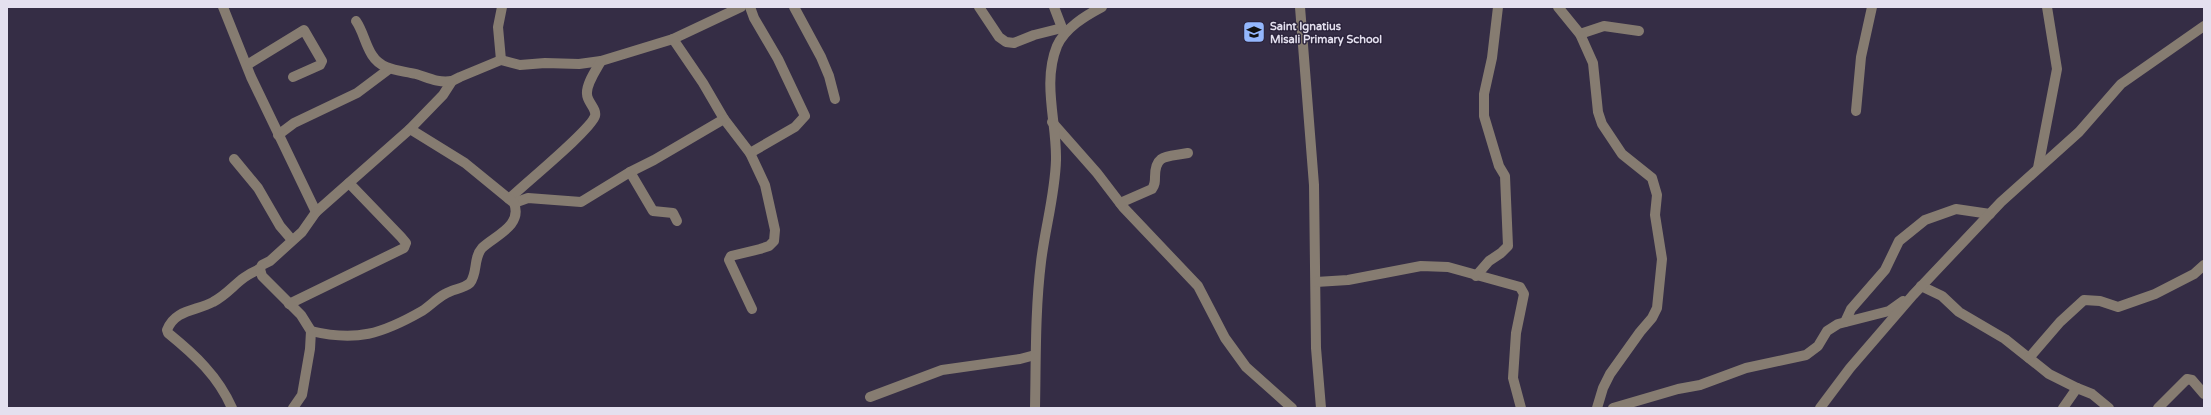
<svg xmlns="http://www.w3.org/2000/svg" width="2211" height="415" font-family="'Varela Round',sans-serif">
<rect width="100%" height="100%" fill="#352d45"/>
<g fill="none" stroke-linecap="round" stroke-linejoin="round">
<g stroke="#867c71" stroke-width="10">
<polyline points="223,7 251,77 316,212 410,129 443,95 452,81 460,77 501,60 520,65 545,63 579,64 601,61 673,39 741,7"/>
<polyline points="794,7 821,57 829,76 835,99"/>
<polyline points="979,7 999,37 1006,42 1014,43 1034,35 1062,28"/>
<polyline points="1054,7 1064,33"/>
<polyline points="1300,7 1314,185 1316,348 1321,408"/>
<polyline points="1558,7 1580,34 1593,63 1598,112 1602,124 1622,154 1652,178 1657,195 1655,215 1662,259 1657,308 1652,318 1640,332 1610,374 1603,388 1597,408"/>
<path d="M356 21C363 31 365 44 372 55 382 71 400 70 416 74 429 78 437 83 452 81"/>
<polyline points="1580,34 1604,26 1639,31"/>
<polyline points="673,39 703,83 724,119 750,153 765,185 775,230 774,241 769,246 760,249 731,256 729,260 752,309"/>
<polyline points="501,60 498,27 502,7"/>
<polyline points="247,65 304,30 322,61 320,65 293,77"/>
<polyline points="1856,111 1861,57 1872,7"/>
<polyline points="1052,122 1097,173 1123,207 1198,286 1225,338 1246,367 1292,408"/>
<polyline points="278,135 294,123 357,93 389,69"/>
<polyline points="750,153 795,127 805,116 778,59 754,18 750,7"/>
<polyline points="234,159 258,188 280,226 292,240"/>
<polyline points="2038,168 2057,69 2047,7"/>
<polyline points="630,172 653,211 673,213 677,221"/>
<path d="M509 199C524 184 590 131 595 116 597 109 587 102 587 94 586 84 596 70 601 61"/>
<polyline points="514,203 528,198 581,202 630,172 654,160 724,119"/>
<path d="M1120 203 1152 189C1155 185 1155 182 1155 177 1155 153 1168 157 1188 153"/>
<polyline points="1476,276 1489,261 1501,253 1508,246 1505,176 1499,166 1484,116 1484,94 1492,58 1498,7"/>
<polyline points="1316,282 1348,280 1421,266 1448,267 1520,287 1524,294 1516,333 1513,378 1521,408"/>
<polyline points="1921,286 1942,296 1959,312 2005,339 2049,374 2077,388 2063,408"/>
<polyline points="289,304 404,248 406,243 401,237 349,183"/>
<polyline points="1845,322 1851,309 1885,270 1899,241 1925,220 1956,209 1990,214"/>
<path d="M311 331C356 342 382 334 422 311 430 306 437 298 445 294 453 289 463 289 470 283 478 273 473 258 482 248 494 236 523 226 514 203L465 163 410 129"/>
<polyline points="2029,358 2060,322 2084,300 2100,301 2118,307 2155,294 2194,274 2204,265"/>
<polyline points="2077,388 2092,394 2109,408"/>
<polyline points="870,397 942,370 1020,359 1035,355"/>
<path d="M232 408C218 376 195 355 168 333L167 330C175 309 197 311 213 302 232 292 237 278 260 269"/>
<polyline points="293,408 302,395 310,349 311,331 301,315 262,276 260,269 262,265 270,261 302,232 316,212"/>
<path d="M1035 408C1036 360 1035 311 1041 262 1045 228 1055 195 1056 160 1057 123 1042 83 1057 46 1065 28 1085 16 1102 7"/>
<polyline points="1613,408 1678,389 1700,385 1746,368 1806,355 1818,346 1827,331 1838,324 1889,311 1903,301"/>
<polyline points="1820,408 1850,368 1913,295 2001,202 2079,132 2121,84 2204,26"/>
<polyline points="2158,408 2187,379 2192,380 2204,394"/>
</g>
</g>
<defs>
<g id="school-square" transform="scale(1.15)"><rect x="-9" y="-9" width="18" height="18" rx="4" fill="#94b7fd" stroke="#2b233b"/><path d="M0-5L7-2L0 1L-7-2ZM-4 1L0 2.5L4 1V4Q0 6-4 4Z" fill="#111"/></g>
</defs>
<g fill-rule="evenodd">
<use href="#school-square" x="1254" y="32"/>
</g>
<g text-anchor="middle" stroke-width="3" stroke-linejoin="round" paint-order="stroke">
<g font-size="11" font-weight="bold" fill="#e4e0ef" stroke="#2b233b" text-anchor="start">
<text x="1270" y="30">Saint Ignatius<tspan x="1270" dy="13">Misali Primary School</tspan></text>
</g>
</g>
<rect width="2211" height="415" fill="none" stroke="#e4e0ef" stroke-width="16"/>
</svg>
